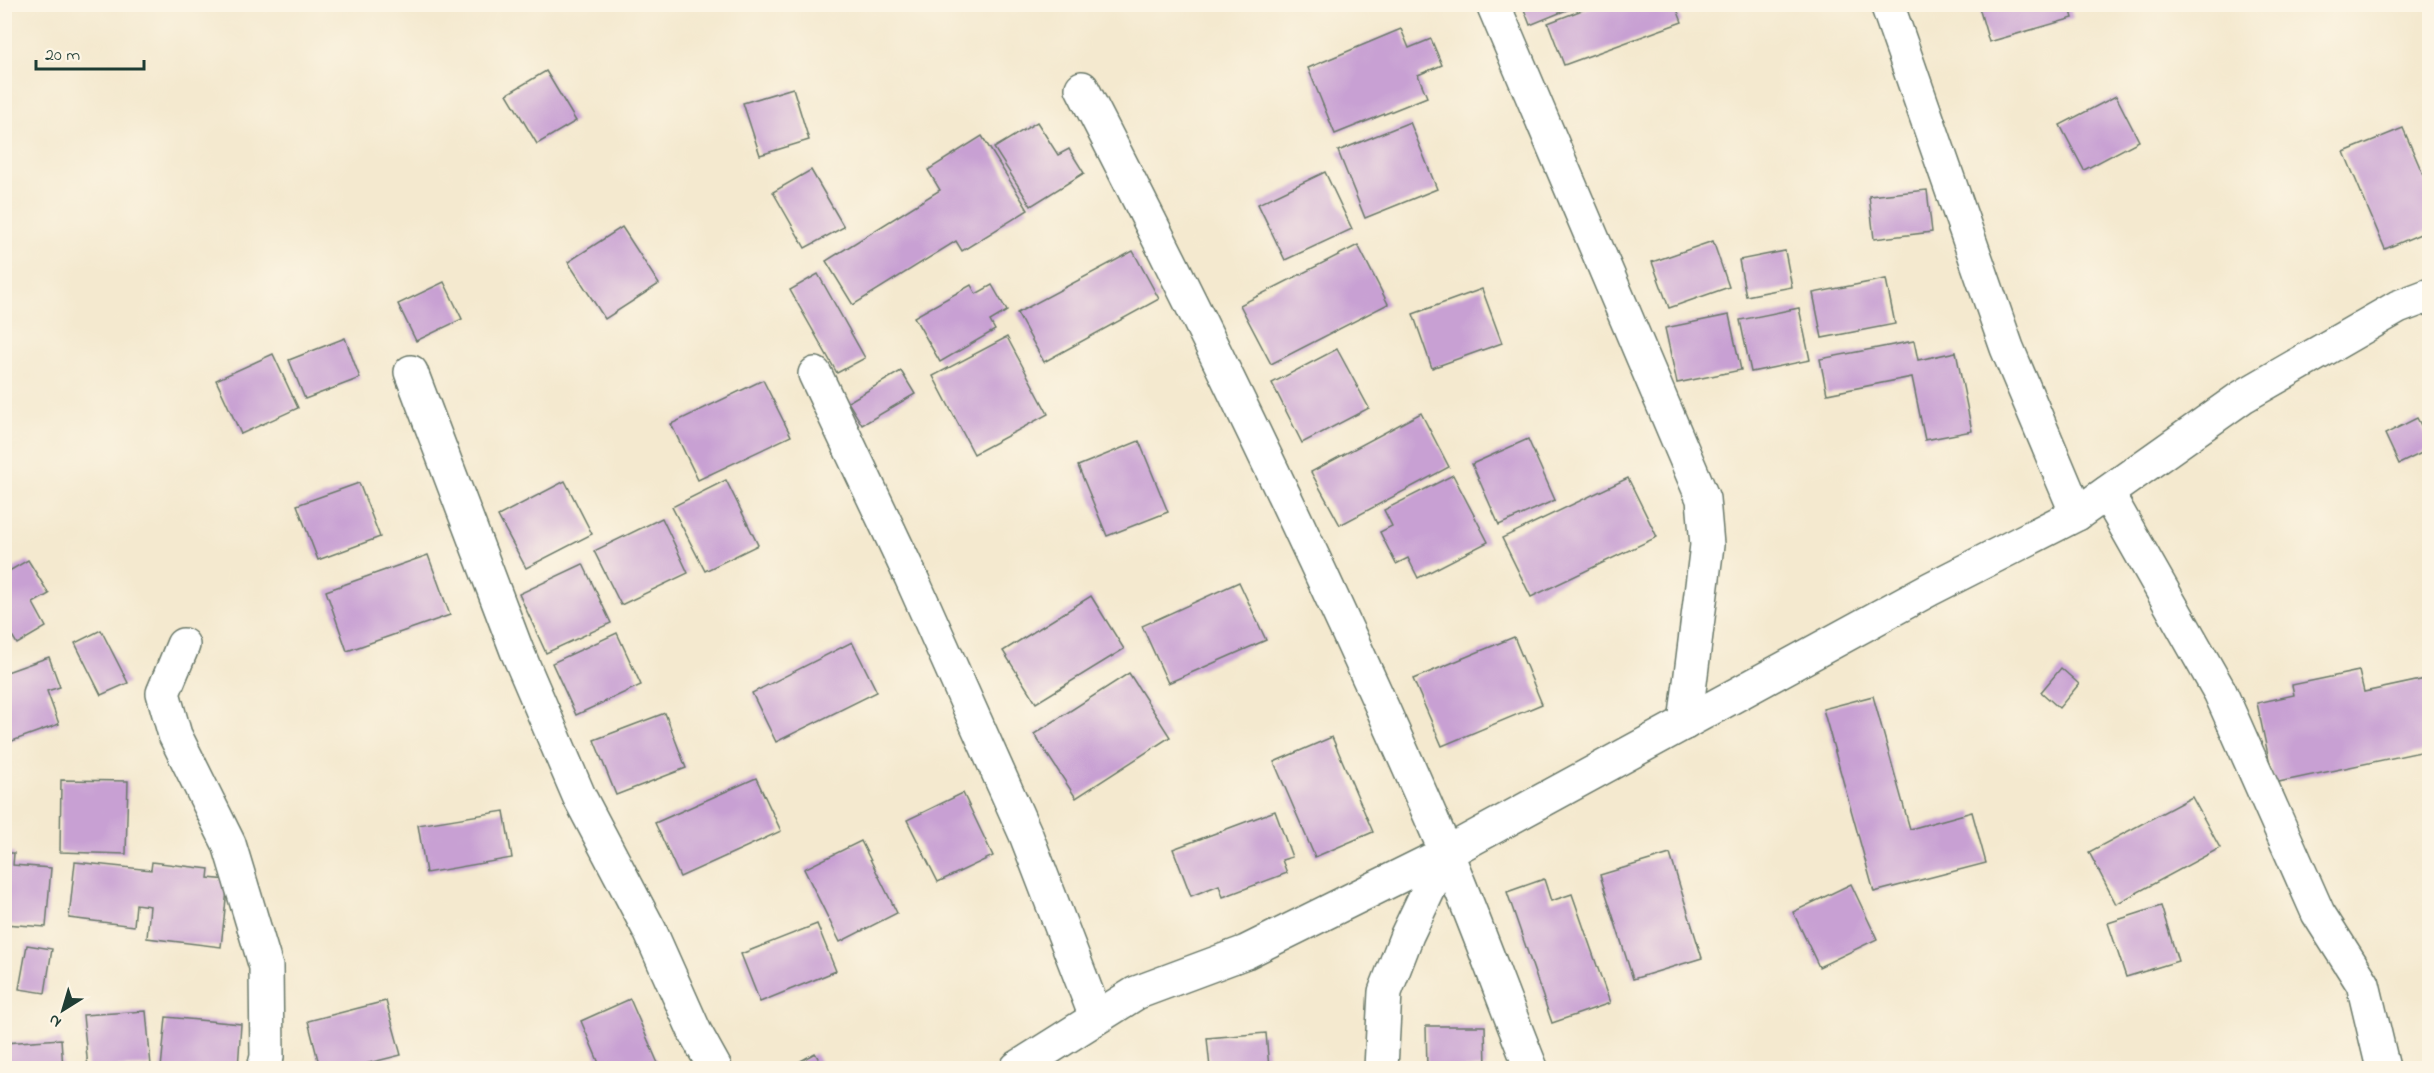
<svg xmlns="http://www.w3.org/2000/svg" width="2434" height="1073" font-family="'Indie Flower',sans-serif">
<rect width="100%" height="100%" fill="#fcf5e5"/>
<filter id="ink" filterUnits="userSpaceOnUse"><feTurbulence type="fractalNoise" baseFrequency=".0167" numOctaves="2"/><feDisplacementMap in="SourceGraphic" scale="12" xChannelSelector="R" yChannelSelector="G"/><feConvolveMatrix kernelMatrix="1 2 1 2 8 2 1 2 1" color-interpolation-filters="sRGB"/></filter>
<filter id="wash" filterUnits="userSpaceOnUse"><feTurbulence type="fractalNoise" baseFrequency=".008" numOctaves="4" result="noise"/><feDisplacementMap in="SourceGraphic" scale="24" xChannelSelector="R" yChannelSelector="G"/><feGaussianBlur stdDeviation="1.35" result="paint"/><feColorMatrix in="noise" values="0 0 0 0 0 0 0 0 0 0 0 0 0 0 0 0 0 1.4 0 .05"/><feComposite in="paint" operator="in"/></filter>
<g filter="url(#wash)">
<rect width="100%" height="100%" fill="#f4e9cf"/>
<g id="blocks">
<g fill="#c8a0d3">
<polygon points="1522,4 1579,4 1579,5 1530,25"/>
<polygon points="1598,4 1675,4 1682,22 1564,65 1548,23"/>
<polygon points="1978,4 2069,4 2073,18 1989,42"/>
<polygon points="1401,29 1409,48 1431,39 1442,65 1418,75 1427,97 1335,134 1308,68"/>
<polygon points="546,71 576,121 537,144 507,94"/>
<polygon points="793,88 809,140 760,155 743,103"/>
<polygon points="2116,96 2139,141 2084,170 2060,125"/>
<polygon points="1037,122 1058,155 1069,149 1084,173 1031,206 994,148"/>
<polygon points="1410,122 1437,189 1365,218 1338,151"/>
<polygon points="2403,128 2430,191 2430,230 2385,249 2344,152"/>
<polygon points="982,136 1028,210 962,251 956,241 853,305 826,261 940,190 928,170"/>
<polygon points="811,170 844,227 805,248 773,192"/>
<polygon points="1325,172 1352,229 1285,260 1258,204"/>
<polygon points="1927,190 1932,232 1874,239 1869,196"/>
<polygon points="622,227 659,284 605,319 568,262"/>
<polygon points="1713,241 1729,287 1669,308 1652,262"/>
<polygon points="1358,245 1388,304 1271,364 1240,305"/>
<polygon points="1133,251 1159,299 1044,362 1017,313"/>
<polygon points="1785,251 1792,287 1746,296 1739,260"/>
<polygon points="818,274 865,358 837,373 790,290"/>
<polygon points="1886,279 1895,324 1822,338 1813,293"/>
<polygon points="444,282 462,319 416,341 398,304"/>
<polygon points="971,285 976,294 992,285 1007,311 990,321 995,330 940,362 914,317"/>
<polygon points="1482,289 1502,343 1432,368 1413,314"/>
<polygon points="1799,308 1810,360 1751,372 1740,320"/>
<polygon points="1729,315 1741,370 1677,383 1665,328"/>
<polygon points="1007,337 1048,414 974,454 933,376"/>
<polygon points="345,338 360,378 305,399 289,360"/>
<polygon points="1914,341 1918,360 1956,352 1972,431 1925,440 1912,377 1827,394 1820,359"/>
<polygon points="1337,349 1369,408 1302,443 1272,383"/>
<polygon points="273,354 298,408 241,434 216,380"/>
<polygon points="901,371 915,394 862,425 848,402"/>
<polygon points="763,380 791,436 698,480 671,424"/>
<polygon points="1421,413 1449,467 1340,525 1311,472"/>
<polygon points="2417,418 2430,442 2430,449 2399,464 2385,434"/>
<polygon points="1528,439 1555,500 1499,525 1472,464"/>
<polygon points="1139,441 1168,512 1107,536 1078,466"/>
<polygon points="1453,475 1488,542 1418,578 1408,558 1396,564 1380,532 1392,526 1384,510"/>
<polygon points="1628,478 1657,537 1531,597 1502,538"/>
<polygon points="726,480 758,545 705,571 672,507"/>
<polygon points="565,481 592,534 526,568 498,516"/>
<polygon points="359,483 380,537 318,560 297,505"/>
<polygon points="662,518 688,573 621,605 594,551"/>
<polygon points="428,555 450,615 347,651 326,591"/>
<polygon points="28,560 49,594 33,603 46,627 17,644 4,622 4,574"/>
<polygon points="583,564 611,623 546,653 519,594"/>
<polygon points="1239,582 1266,640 1168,683 1142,626"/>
<polygon points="1091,596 1124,649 1036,703 1003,651"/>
<polygon points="101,630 128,683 101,695 75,643"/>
<polygon points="617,633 641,685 576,715 552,663"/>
<polygon points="1514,637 1542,704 1442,746 1413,679"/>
<polygon points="852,642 877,692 776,742 752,693"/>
<polygon points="49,657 60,687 47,691 59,724 4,744 4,673"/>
<polygon points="2061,668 2079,684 2059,708 2041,692"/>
<polygon points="2359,671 2364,692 2430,678 2430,750 2274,783 2257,703 2294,695 2292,685"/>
<polygon points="1129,673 1170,737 1076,798 1034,734"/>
<polygon points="1873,696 1910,829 1972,812 1986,863 1874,892 1823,709"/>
<polygon points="665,713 686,768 616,795 594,740"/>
<polygon points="1332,737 1373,832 1315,857 1274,762"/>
<polygon points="756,778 781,831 680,877 655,823"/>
<polygon points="61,780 128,781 126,854 60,852"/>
<polygon points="963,793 993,856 938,882 907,820"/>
<polygon points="2192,797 2220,848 2116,904 2089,852"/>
<polygon points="504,811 512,858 426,873 418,825"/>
<polygon points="1275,811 1292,857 1282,860 1287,873 1223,897 1219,885 1191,896 1173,849"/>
<polygon points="861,841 897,913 840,942 804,869"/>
<polygon points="4,853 14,853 13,865 51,868 46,927 4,924"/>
<polygon points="1670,854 1702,958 1633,979 1600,875"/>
<polygon points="75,862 151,870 152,862 209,869 208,878 228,880 221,947 147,938 150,906 136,904 134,926 69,918"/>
<polygon points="1544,879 1551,901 1572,894 1610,1003 1552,1023 1507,892"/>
<polygon points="1851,884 1877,939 1819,967 1793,912"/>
<polygon points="2161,906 2178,961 2126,977 2108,923"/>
<polygon points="817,924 836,971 760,1002 741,954"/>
<polygon points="27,945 52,949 45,993 19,989"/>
<polygon points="630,999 660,1068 601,1068 581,1021"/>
<polygon points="386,1001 401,1055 349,1068 320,1068 308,1021"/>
<polygon points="146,1011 151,1066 88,1068 83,1015"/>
<polygon points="166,1017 241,1024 238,1068 161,1068"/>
<polygon points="1426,1026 1485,1026 1486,1068 1427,1068"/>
<polygon points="1266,1033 1269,1068 1210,1068 1207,1038"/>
<polygon points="61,1039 63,1068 4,1068 4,1043"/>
<polygon points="815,1053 824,1068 788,1068"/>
</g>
</g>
</g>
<g filter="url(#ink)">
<use href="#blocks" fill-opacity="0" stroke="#6a796a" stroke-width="1.5"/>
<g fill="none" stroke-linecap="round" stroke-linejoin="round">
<g stroke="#6a796a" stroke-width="36">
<g id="street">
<polyline points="1493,4 1703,499 1707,545 1685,723"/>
<polyline points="1887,4 2007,348 2077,514"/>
<path d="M1082 88C1211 338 1334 593 1446 852 1476 923 1502 996 1531 1068"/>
<polyline points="411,372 517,651 579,796 650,931 695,1032 715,1068"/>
<polyline points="815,374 911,577 1026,835 1096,1017"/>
<polyline points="2107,493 2220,692 2318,913 2363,984 2383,1068"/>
<polyline points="183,645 163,693 175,735 229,844 266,967 267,1057 264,1068"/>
<polyline points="1017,1068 1136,993 1246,952 1446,853 1930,589 2077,514 2242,397 2398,307 2430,295"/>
<polyline points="1381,1068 1385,992 1407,935 1446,853"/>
</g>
</g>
<use href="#street" stroke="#fff" stroke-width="33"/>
</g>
</g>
<rect width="2434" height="1073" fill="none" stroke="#fcf5e5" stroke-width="24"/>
<g transform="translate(63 1010) rotate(217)" stroke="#fcf5e5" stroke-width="4.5" paint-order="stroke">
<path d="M0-4.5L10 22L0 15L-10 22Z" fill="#1f3d34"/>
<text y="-9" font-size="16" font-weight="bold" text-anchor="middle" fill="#1f3d34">N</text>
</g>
<path d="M36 60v9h108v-9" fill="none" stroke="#1f3d34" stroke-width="3"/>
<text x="45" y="60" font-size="18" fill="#1f3d34" stroke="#fcf5e5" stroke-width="4.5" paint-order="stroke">20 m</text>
</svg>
